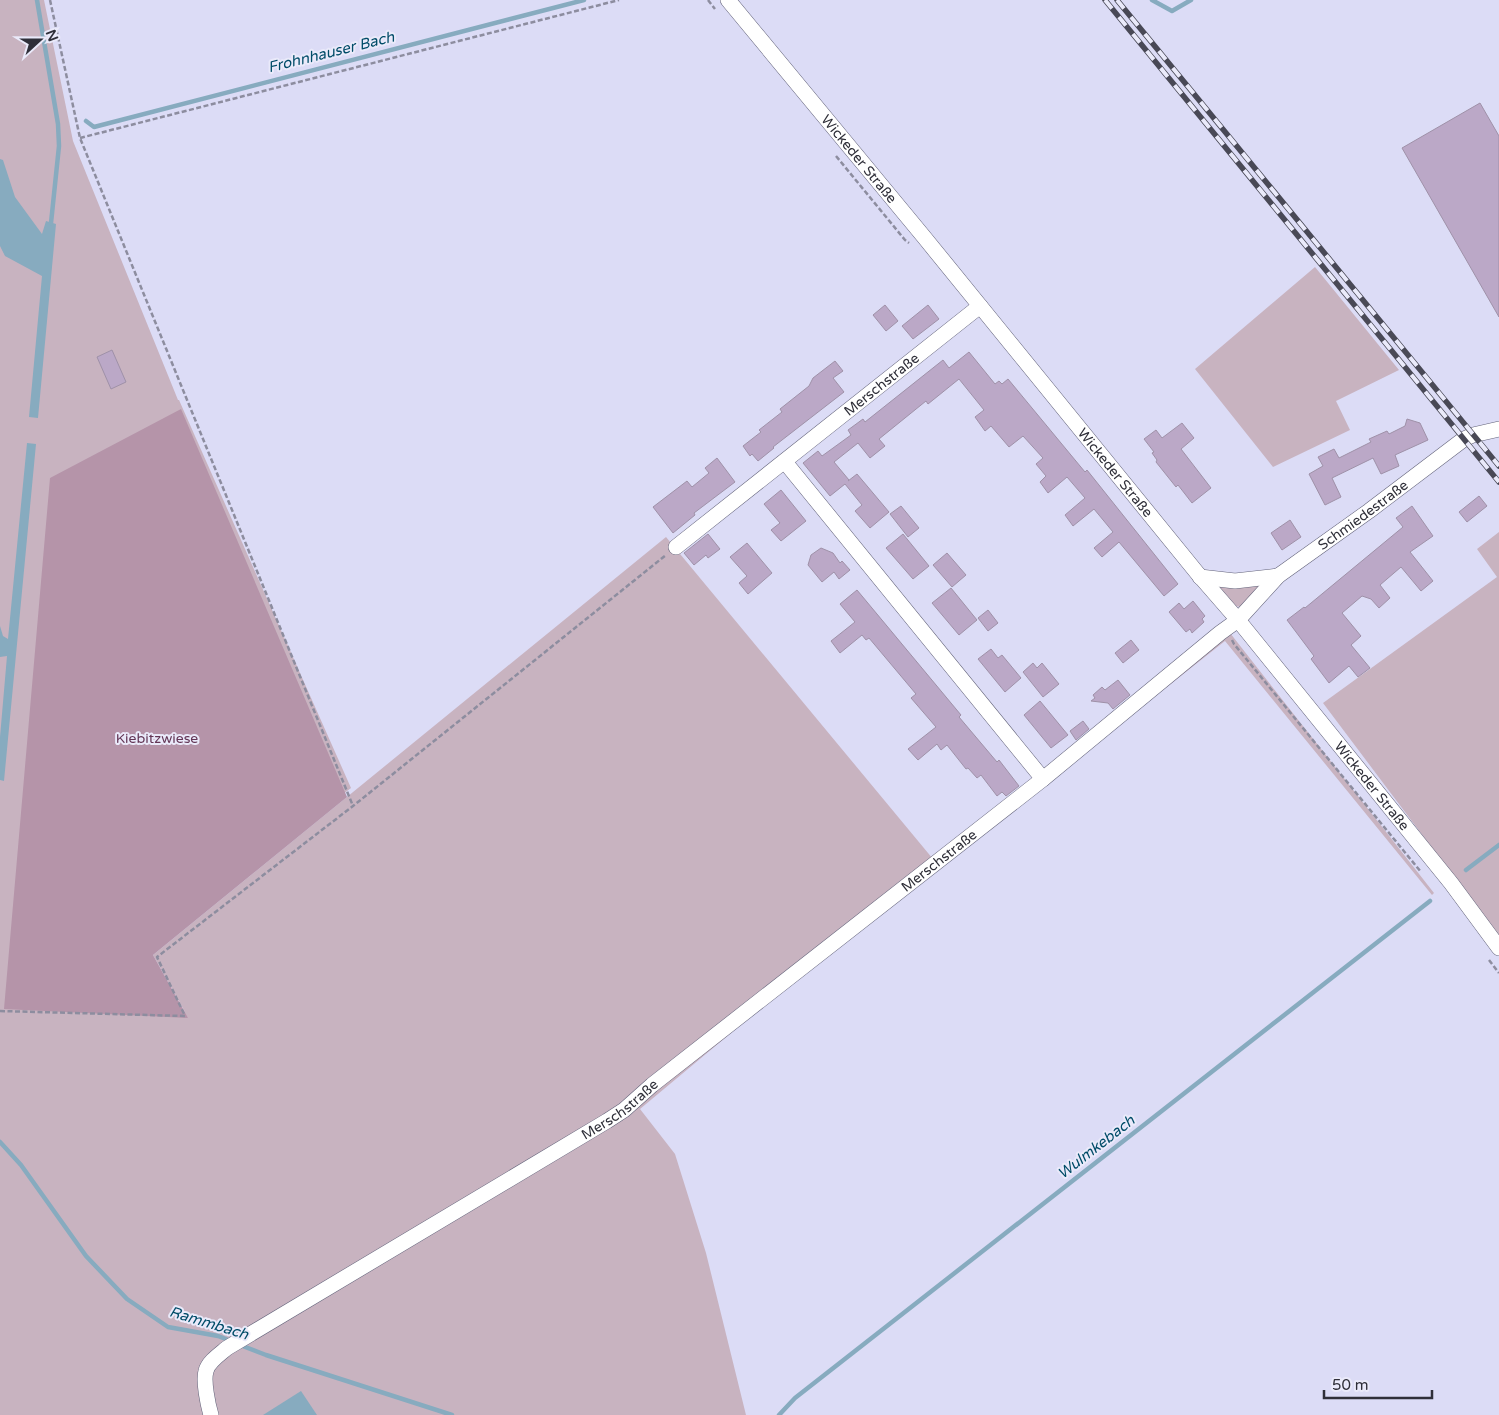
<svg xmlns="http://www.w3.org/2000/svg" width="1499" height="1415" font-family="'Varela Round',sans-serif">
<rect width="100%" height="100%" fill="#dcdcf6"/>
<g fill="#c8b3c0">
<polygon points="0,0 44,0 73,141 178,400 179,400 351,788 142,949 185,1012 153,955 666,537 933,859 1223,624 1434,893 1432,895 1225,641 755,1013 640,1109 675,1154 706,1253 746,1415 0,1415"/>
<polygon points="1315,267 1399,370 1336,401 1350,430 1273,467 1195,369"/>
<polygon points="1499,532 1499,937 1323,703 1497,577 1477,549"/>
<polygon points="1216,583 1262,585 1241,607 1235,606"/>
</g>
<polygon fill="#b594a9" points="181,409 347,797 153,955 188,1018 4,1009 50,478"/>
<g fill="#87abbf">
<polygon points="0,159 3,160 15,197 42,234 46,221 56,224 38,418 29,417 42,276 5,256 0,246"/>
<polygon points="27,443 36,444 4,781 0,780 0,737 7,656 0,657 0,626 3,636 8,639"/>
<polygon points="301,1391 317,1415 263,1415"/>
</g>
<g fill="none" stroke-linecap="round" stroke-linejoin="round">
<g stroke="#87abbf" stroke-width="4.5">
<polyline points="37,0 58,124 59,146 51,223"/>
<polyline points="1152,0 1172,11 1191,0"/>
<polyline points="86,121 94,127 584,0"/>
<polyline points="1466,870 1499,845"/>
<polyline points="0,1142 21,1165 86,1256 127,1299 168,1327 218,1336 231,1341"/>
<polyline points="240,1345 266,1355 452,1415"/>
<polyline points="779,1415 795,1398 1430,901"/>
</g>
</g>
<g fill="#bba8c7" stroke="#9f91a8">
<polygon points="1480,103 1499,136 1499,317 1402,148"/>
<polygon points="885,305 898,321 886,331 873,315"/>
<polygon points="928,305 939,319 913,339 902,326"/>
<polygon points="112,350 126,382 111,389 97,357"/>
<polygon points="969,352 995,384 999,381 1002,384 1008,379 1085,472 1087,470 1178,584 1164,596 1119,542 1102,557 1094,548 1113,532 1094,509 1073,526 1065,515 1085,498 1067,477 1048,493 1040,482 1046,476 1036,464 1043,458 1023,436 1009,447 991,426 985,431 975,417 984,410 959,379 928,404 926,401 879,439 885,446 870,458 858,443 834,462 849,480 848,481 857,474 889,512 870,528 855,511 862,505 845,484 830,496 803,463 818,451 822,456 851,435 848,430 863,419 865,422 943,360 949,368"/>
<polygon points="835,361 843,371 833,378 844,392 773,447 774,448 758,461 752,454 750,456 743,446 761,432 759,430 782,412 780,409 809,386 813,378"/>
<polygon points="1407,419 1420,423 1428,440 1395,455 1399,466 1381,474 1373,458 1332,478 1341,497 1325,505 1309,474 1323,466 1318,457 1334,449 1339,458 1371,442 1369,439 1387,431 1389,434 1405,426"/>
<polygon points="1182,423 1194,438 1181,449 1211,488 1192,503 1178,485 1176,487 1156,462 1157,460 1152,453 1154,452 1144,439 1156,430 1162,438"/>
<polygon points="717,458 735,482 694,513 695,515 673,533 653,507 687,481 692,487 709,473 705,468"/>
<polygon points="781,490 806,521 781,541 771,530 780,523 764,504"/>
<polygon points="1479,496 1487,506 1467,522 1459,512"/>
<polygon points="901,506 919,528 908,537 890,514"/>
<polygon points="1412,506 1433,536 1410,552 1433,581 1421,591 1401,567 1380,585 1390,598 1379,608 1371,599 1362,596 1342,613 1361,636 1351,645 1370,668 1358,677 1349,666 1329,683 1311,659 1314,656 1287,620 1304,607 1305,608 1403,527 1396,518"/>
<polygon points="1290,520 1301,537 1282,550 1271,533"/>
<polygon points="708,534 720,549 708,558 706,555 694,565 684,553"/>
<polygon points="903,534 929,566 913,579 886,548"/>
<polygon points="747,543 772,573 748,594 739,583 747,576 730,557"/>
<polygon points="821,548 833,553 840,563 842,561 850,570 839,579 834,572 822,582 808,565 811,555"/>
<polygon points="947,553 966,575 952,587 933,565"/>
<polygon points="951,588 977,620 959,635 932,603"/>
<polygon points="857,590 961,715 959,717 997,762 999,760 1019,786 1006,796 1002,792 997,796 981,775 977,778 968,768 966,769 947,745 941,750 937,744 918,760 908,749 936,727 911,698 916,694 869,638 866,640 862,635 840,653 831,641 855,622 840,604"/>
<polygon points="1193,601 1205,616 1202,619 1204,622 1192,633 1190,629 1186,632 1169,612 1179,603 1184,609"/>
<polygon points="988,610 998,623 988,631 978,618"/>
<polygon points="1131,640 1139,650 1123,663 1115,653"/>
<polygon points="991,649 998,658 1002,655 1021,678 1005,692 978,659"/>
<polygon points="1033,663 1037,668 1042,663 1059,684 1043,697 1023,672"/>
<polygon points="1118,680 1130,695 1119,704 1113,709 1108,703 1091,701 1095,698 1093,695 1102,687 1105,690"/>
<polygon points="1040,701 1068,735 1051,748 1024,715"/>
<polygon points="1083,721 1089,729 1076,740 1070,731"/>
</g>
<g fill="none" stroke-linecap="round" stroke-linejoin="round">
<g stroke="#63637a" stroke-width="16">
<g id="minor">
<path id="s1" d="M728 0 924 237 1198 574 1238 620 1451 883 1499 948"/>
<polyline points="785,462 1043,779"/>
<path id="s2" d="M676 547 980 306"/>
<polyline points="1200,577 1235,581 1278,576"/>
<path id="s3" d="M211 1415C208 1405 203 1381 206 1371 208 1362 220 1354 227 1348L607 1121 624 1110 652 1085 1043 779 1220 633 1238 620 1278 576 1369 511 1464 439 1473 435 1499 429"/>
</g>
</g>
<g stroke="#8d8d9f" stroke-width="2.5" stroke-dasharray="5 2.5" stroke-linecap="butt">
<polyline points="50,0 80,138 353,806"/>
<polyline points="708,0 715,9"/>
<polyline points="80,138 619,0"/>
<polyline points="836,156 905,240 909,243"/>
<polyline points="1232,640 1234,644 1421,872"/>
<polyline points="1489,960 1499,973"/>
<polyline points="0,1011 185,1016 157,957 353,806 666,555"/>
</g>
<use href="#minor" stroke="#fff" stroke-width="15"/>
<g stroke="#494956" stroke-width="5.5">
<g id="rail">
<polyline points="1105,0 1499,482"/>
<polyline points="1117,0 1499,466"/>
</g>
</g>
<use href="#rail" stroke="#eaeafa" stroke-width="4" stroke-dasharray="11" stroke-linecap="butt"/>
</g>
<g text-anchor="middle" stroke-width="4" stroke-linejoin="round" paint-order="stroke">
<g font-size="14" fill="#2f2f39" stroke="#eaeafa">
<text dy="5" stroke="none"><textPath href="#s1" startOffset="206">Wickeder Straße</textPath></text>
<text dy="5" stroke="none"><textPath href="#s2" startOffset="262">Merschstraße</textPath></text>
<text dy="5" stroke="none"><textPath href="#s1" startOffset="611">Wickeder Straße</textPath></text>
<text dy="5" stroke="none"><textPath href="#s3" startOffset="1489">Schmiedestraße</textPath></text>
<text dy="5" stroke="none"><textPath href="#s1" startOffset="1016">Wickeder Straße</textPath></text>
<text dy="5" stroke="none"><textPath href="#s3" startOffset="941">Merschstraße</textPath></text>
<text dy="5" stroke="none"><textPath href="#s3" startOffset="536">Merschstraße</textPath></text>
</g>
<g font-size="14" fill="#633656" stroke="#eaeafa">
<text x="157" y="743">Kiebitzwiese</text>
</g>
<g font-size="15" font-style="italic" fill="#014c68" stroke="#eaeafa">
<text transform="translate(331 52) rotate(-14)" y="5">Frohnhauser Bach</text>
<text transform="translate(1096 1147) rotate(-38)" y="5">Wulmkebach</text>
<text transform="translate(209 1323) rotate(17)" y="5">Rammbach</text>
</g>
</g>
<g transform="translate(40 40) rotate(69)" stroke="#eaeafa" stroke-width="4" paint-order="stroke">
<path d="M0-4L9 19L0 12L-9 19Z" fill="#2f2f39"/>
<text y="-8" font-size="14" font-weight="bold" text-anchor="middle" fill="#2f2f39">N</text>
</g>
<path d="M1324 1390v8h108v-8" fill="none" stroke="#2f2f39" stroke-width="2.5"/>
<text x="1332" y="1390" font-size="15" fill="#2f2f39" stroke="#eaeafa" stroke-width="4" paint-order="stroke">50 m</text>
</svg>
